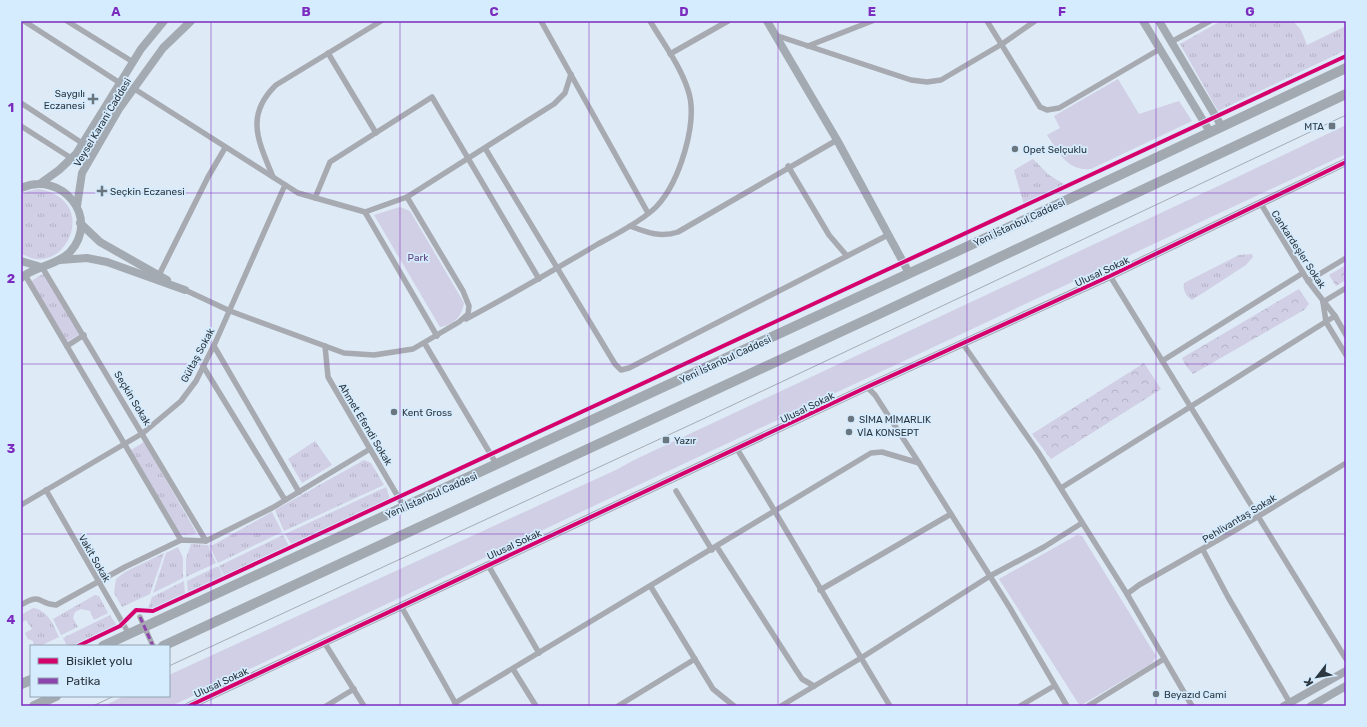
<svg xmlns="http://www.w3.org/2000/svg" width="1367" height="727" font-family="Rubik,sans-serif">
<defs>
<pattern id="grass-tufts" width="24" height="20" patternUnits="userSpaceOnUse"><rect width="24" height="20" fill="#d0cfe5"/><path d="M3 7l-1-3M5 7V3M7 7l1-3M15 17l-1-3M17 17v-4M19 17l1-3" fill="none" stroke="#b3b2c6"/></pattern>
<pattern id="forest-crowns" width="20" height="18" patternUnits="userSpaceOnUse"><rect width="20" height="18" fill="#d0cfe5"/><path d="M2 6a3 3 0 1 1 6 0M12 15a3 3 0 1 1 6 0" fill="none" stroke="#b3b2c6"/></pattern>
</defs>
<rect width="100%" height="100%" fill="#deeaf5"/>
<g fill="url(#grass-tufts)">
<polygon points="1221,21 1293,21 1301,30 1307,45 1346,26 1346,50 1218,111 1180,44"/>
<polygon points="1033,159 1049,175 1067,186 1024,205 1014,170"/>
<path d="M39 189C103 201 63 282 21 253V195L28 191Z"/>
<path d="M1252 254 1253 257 1246 265 1192 300C1185 296 1183 289 1184 283L1239 255Z"/>
<polygon points="44,273 80,334 67,342 30,282"/>
<polygon points="315,441 332,465 302,483 288,459"/>
<polygon points="144,442 196,532 195,534 183,535 181,534 131,450"/>
<polygon points="364,460 371,463 384,485 284,531 275,510"/>
<polygon points="386,487 390,499 292,545 285,534"/>
<polygon points="272,512 282,532 218,563 209,545 213,545"/>
<polygon points="283,535 289,546 224,576 219,566"/>
<polygon points="191,544 208,545 216,563 186,577 186,559"/>
<polygon points="178,547 183,558 183,578 153,593 166,553"/>
<polygon points="164,553 150,594 122,607 114,593 116,579 125,572"/>
<polygon points="216,567 219,567 223,577 188,593 187,581"/>
<polygon points="184,581 185,594 153,609 148,609 152,597"/>
<polygon points="95,595 99,596 108,613 94,620 90,611 81,609 75,612 73,618 78,627 61,635 53,619"/>
<path d="M33 608C48 610 54 626 59 637L40 646H34L33 641 28 639 25 633 32 629 26 620 21 623V615Z"/>
<polygon points="110,615 117,626 74,646 67,646 63,638"/>
</g>
<g fill="url(#forest-crowns)">
<polygon points="1346,265 1346,280 1336,286 1329,275"/>
<polygon points="1299,289 1309,304 1304,310 1193,374 1186,366 1182,358"/>
<polygon points="1144,363 1161,389 1051,459 1032,434"/>
</g>
<g fill="#d0cfe5">
<path d="M1118 79 1139 114 1179 101 1192 121 1091 169C1067 171 1059 153 1047 135L1060 128 1054 116Z"/>
<polygon points="1346,125 1346,154 602,502 197,694 171,706 104,706 124,696 169,696 169,675 618,469 634,460 1229,181"/>
<path d="M400 207 410 211 464 303C462 316 454 325 440 327L374 215Z"/>
<polygon points="1077,535 1082,536 1156,656 1152,663 1080,706 999,579"/>
</g>
<g fill="none" stroke-linecap="round" stroke-linejoin="round">
<g stroke="#a7aab1" stroke-width="5.5">
<polyline points="24,21 120,83"/>
<polyline points="67,21 133,62"/>
<polyline points="541,21 648,213"/>
<polyline points="987,21 1040,107 1047,110 1059,108 1160,49"/>
<polyline points="775,35 911,80 927,82 941,80 1002,44 1035,21"/>
<polyline points="1171,42 1210,21"/>
<polyline points="808,46 872,21"/>
<polyline points="328,53 376,133"/>
<polyline points="670,54 728,21"/>
<polyline points="133,88 298,193 365,212 407,197 463,291 469,306 468,314 459,322 413,349 374,355 344,353 230,311 185,290"/>
<polyline points="21,103 82,143"/>
<polyline points="21,126 71,158"/>
<polyline points="485,148 615,364 621,370 629,368 888,235"/>
<polyline points="788,166 829,235 847,256"/>
<path d="M273 177C259 142 244 116 276 85L381 21"/>
<polyline points="407,197 554,104 565,93 571,74"/>
<polyline points="315,198 330,162 432,97 539,279"/>
<polyline points="1261,204 1308,281 1335,316 1346,335"/>
<polyline points="365,212 437,336"/>
<path d="M630 226C646 232 660 238 678 232L837 140"/>
<polyline points="42,267 206,541"/>
<polyline points="25,275 181,540"/>
<polyline points="159,275 208,177 225,148"/>
<polyline points="1110,276 1346,659"/>
<polyline points="1308,281 1346,258"/>
<polyline points="1323,302 1326,322 1346,355"/>
<polyline points="1323,302 1346,288"/>
<path d="M466 319C511 295 554 270 598 244 615 235 644 220 657 206 679 182 699 122 688 90 680 65 663 43 650 21"/>
<polyline points="425,344 497,465"/>
<polyline points="963,344 1038,452 1127,594 1139,585 1239,528 1346,463"/>
<polyline points="67,346 84,335"/>
<polyline points="214,346 299,492"/>
<polyline points="325,346 328,377 404,507"/>
<polyline points="1162,361 1303,273"/>
<polyline points="203,366 285,500"/>
<polyline points="867,387 875,395 919,463"/>
<path d="M737 449C790 534 838 621 890 706"/>
<polyline points="1061,488 1335,316"/>
<polyline points="46,490 129,634"/>
<polyline points="676,491 712,550"/>
<polyline points="21,505 143,433 181,401 196,381 216,341 285,185"/>
<polyline points="717,547 796,670 802,679 814,686"/>
<polyline points="1203,550 1228,597 1290,703"/>
<polyline points="488,565 539,653"/>
<polyline points="651,587 713,689 734,706"/>
<polyline points="820,590 951,514"/>
<polyline points="1127,594 1192,706"/>
<path d="M21 605C43 592 37 604 56 605L125 567 181 540 206 541 272 508 370 449"/>
<polyline points="401,606 457,706"/>
<polyline points="324,642 364,706"/>
<polyline points="513,669 536,706"/>
<polyline points="455,703 871,453 882,452 919,463 1010,608 1067,706"/>
<polyline points="326,706 354,689"/>
<polyline points="618,706 695,659"/>
<polyline points="781,706 861,658 990,576 1044,547 1082,523"/>
<polyline points="1020,706 1054,686"/>
<polyline points="1088,706 1164,659"/>
</g>
<g stroke="#a4aab2" stroke-width="8">
<polyline points="767,21 837,140 909,273"/>
<polyline points="1143,21 1210,132"/>
<polyline points="1159,21 1222,127"/>
<polyline points="41,183 59,170 76,154 141,49 164,21"/>
<path d="M21 188C62 170 101 218 70 252 56 266 35 266 21 278"/>
<polyline points="77,206 82,173 119,109 163,48 191,21"/>
<polyline points="80,223 100,242 167,280"/>
<polyline points="60,260 87,258 107,262 185,290"/>
<polyline points="21,261 41,267"/>
<polyline points="189,706 867,387 1110,276 1346,162"/>
<polyline points="1284,706 1346,671"/>
<polyline points="1311,706 1346,686"/>
</g>
<g stroke="#a2a9b1" stroke-width="10">
<polyline points="103,646 1016,224 1346,68"/>
<polyline points="163,646 879,314 1346,94"/>
<polyline points="21,684 31,680"/>
<polyline points="34,706 56,696"/>
</g>
<g stroke="#a6acb4" stroke-width="1">
<polyline points="169,666 703,419 1346,115"/>
<polyline points="93,706 114,696"/>
</g>
<polyline stroke="#a7aab1" stroke-width="5.5" points="140,617 153,646"/>
<polyline stroke="#8e44ad" stroke-width="3" stroke-dasharray="6 3" stroke-linecap="butt" points="140,617 153,646"/>
<g stroke="#d5ebfe" stroke-width="6">
<g id="cycleway">
<polyline points="78,646 120,626 136,610 153,611 214,583 1346,56"/>
<polyline points="189,706 867,387 1110,276 1346,162"/>
</g>
</g>
<use href="#cycleway" stroke="#d6006c" stroke-width="4"/>
</g>
<path fill="none" stroke="#7b2cbf" stroke-width="1" stroke-opacity="0.55" d="M211 21V706M400 21V706M589 21V706M778 21V706M967 21V706M1156 21V706M21 193H1346M21 364H1346M21 534H1346"/>
<g fill="#6a767f" stroke="#d5ebfe" stroke-width="1.5">
<path d="M91 93h4v4h4v4h-4v4h-4v-4h-4v-4h4z"/>
<rect x="1328" y="122" width="8" height="8" rx="2"/>
<circle cx="1015" cy="149" r="4"/>
<path d="M100 185h4v4h4v4h-4v4h-4v-4h-4v-4h4z"/>
<circle cx="394" cy="412" r="4"/>
<circle cx="851" cy="419" r="4"/>
<circle cx="849" cy="432" r="4"/>
<rect x="662" y="436" width="8" height="8" rx="2"/>
<circle cx="1156" cy="694" r="4"/>
</g>
<g text-anchor="middle" stroke-width="3.5" stroke-linejoin="round" paint-order="stroke">
<g font-size="10" fill="#2c373f" stroke="#d5ebfe" text-anchor="start">
<text x="85" y="97" text-anchor="end">Saygılı<tspan x="85" dy="12">Eczanesi</tspan></text>
<text x="1324" y="130" text-anchor="end">MTA</text>
<text x="1023" y="153">Opet Selçuklu</text>
<text x="110" y="195">Seçkin Eczanesi</text>
<text x="402" y="416">Kent Gross</text>
<text x="859" y="423">SİMA MİMARLIK</text>
<text x="857" y="436">VİA KONSEPT</text>
<text x="674" y="444">Yazır</text>
<text x="1164" y="698">Beyazıd Cami</text>
</g>
<g font-size="10" fill="#2c373f" stroke="#d5ebfe">
<text transform="translate(102 122) rotate(-59)" y="4">Veysel Karani Caddesi</text>
<text transform="translate(1019 222) rotate(-25)" y="4">Yeni İstanbul Caddesi</text>
<text transform="translate(1299 249) rotate(57)" y="4">Cankardeşler Sokak</text>
<text transform="translate(1102 271) rotate(-25)" y="4">Ulusal Sokak</text>
<text transform="translate(197 355) rotate(-62)" y="4">Gültaş Sokak</text>
<text transform="translate(725 359) rotate(-25)" y="4">Yeni İstanbul Caddesi</text>
<text transform="translate(133 398) rotate(59)" y="4">Seçkin Sokak</text>
<text transform="translate(807 407) rotate(-26)" y="4">Ulusal Sokak</text>
<text transform="translate(366 424) rotate(59)" y="4">Ahmet Efendi Sokak</text>
<text transform="translate(431 495) rotate(-24)" y="4">Yeni İstanbul Caddesi</text>
<text transform="translate(1239 518) rotate(-31)" y="4">Pehlivantaş Sokak</text>
<text transform="translate(514 544) rotate(-25)" y="4">Ulusal Sokak</text>
<text transform="translate(95 558) rotate(60)" y="4">Vakit Sokak</text>
<text transform="translate(221 682) rotate(-25)" y="4">Ulusal Sokak</text>
</g>
<g font-size="10" fill="#5f4580" stroke="#d5ebfe">
<text x="418" y="261">Park</text>
</g>
</g>
<rect width="1367" height="727" fill="none" stroke="#d5ebfe" stroke-width="44"/>
<rect x="30" y="645" width="140" height="52" fill="#d5ebfe" stroke="#91a3b2"/>
<rect x="38" y="658" width="20" height="6" fill="#d6006c" stroke="#91a3b2"/>
<text x="66" y="665" font-size="12" fill="#2c373f">Bisiklet yolu</text>
<rect x="38" y="678" width="20" height="6" fill="#8e44ad" stroke="#91a3b2"/>
<text x="66" y="685" font-size="12" fill="#2c373f">Patika</text>
<g transform="translate(1317 677) rotate(239)" stroke="#d5ebfe" stroke-width="3" paint-order="stroke">
<path d="M0-3L7 15L0 10L-7 15Z" fill="#2c373f"/>
<text y="-6" font-size="11" font-weight="bold" text-anchor="middle" fill="#2c373f">K</text>
</g>
<rect x="22" y="22" width="1323" height="683" fill="none" stroke="#7b2cbf" stroke-width="1.5"/>
<g font-size="13" text-anchor="middle" font-weight="bold" fill="#7b2cbf">
<text x="116" y="16">A</text>
<text x="306" y="16">B</text>
<text x="494" y="16">C</text>
<text x="684" y="16">D</text>
<text x="872" y="16">E</text>
<text x="1062" y="16">F</text>
<text x="1250" y="16">G</text>
<text x="11" y="112">1</text>
<text x="11" y="283">2</text>
<text x="11" y="453">3</text>
<text x="11" y="624">4</text>
</g>
</svg>
